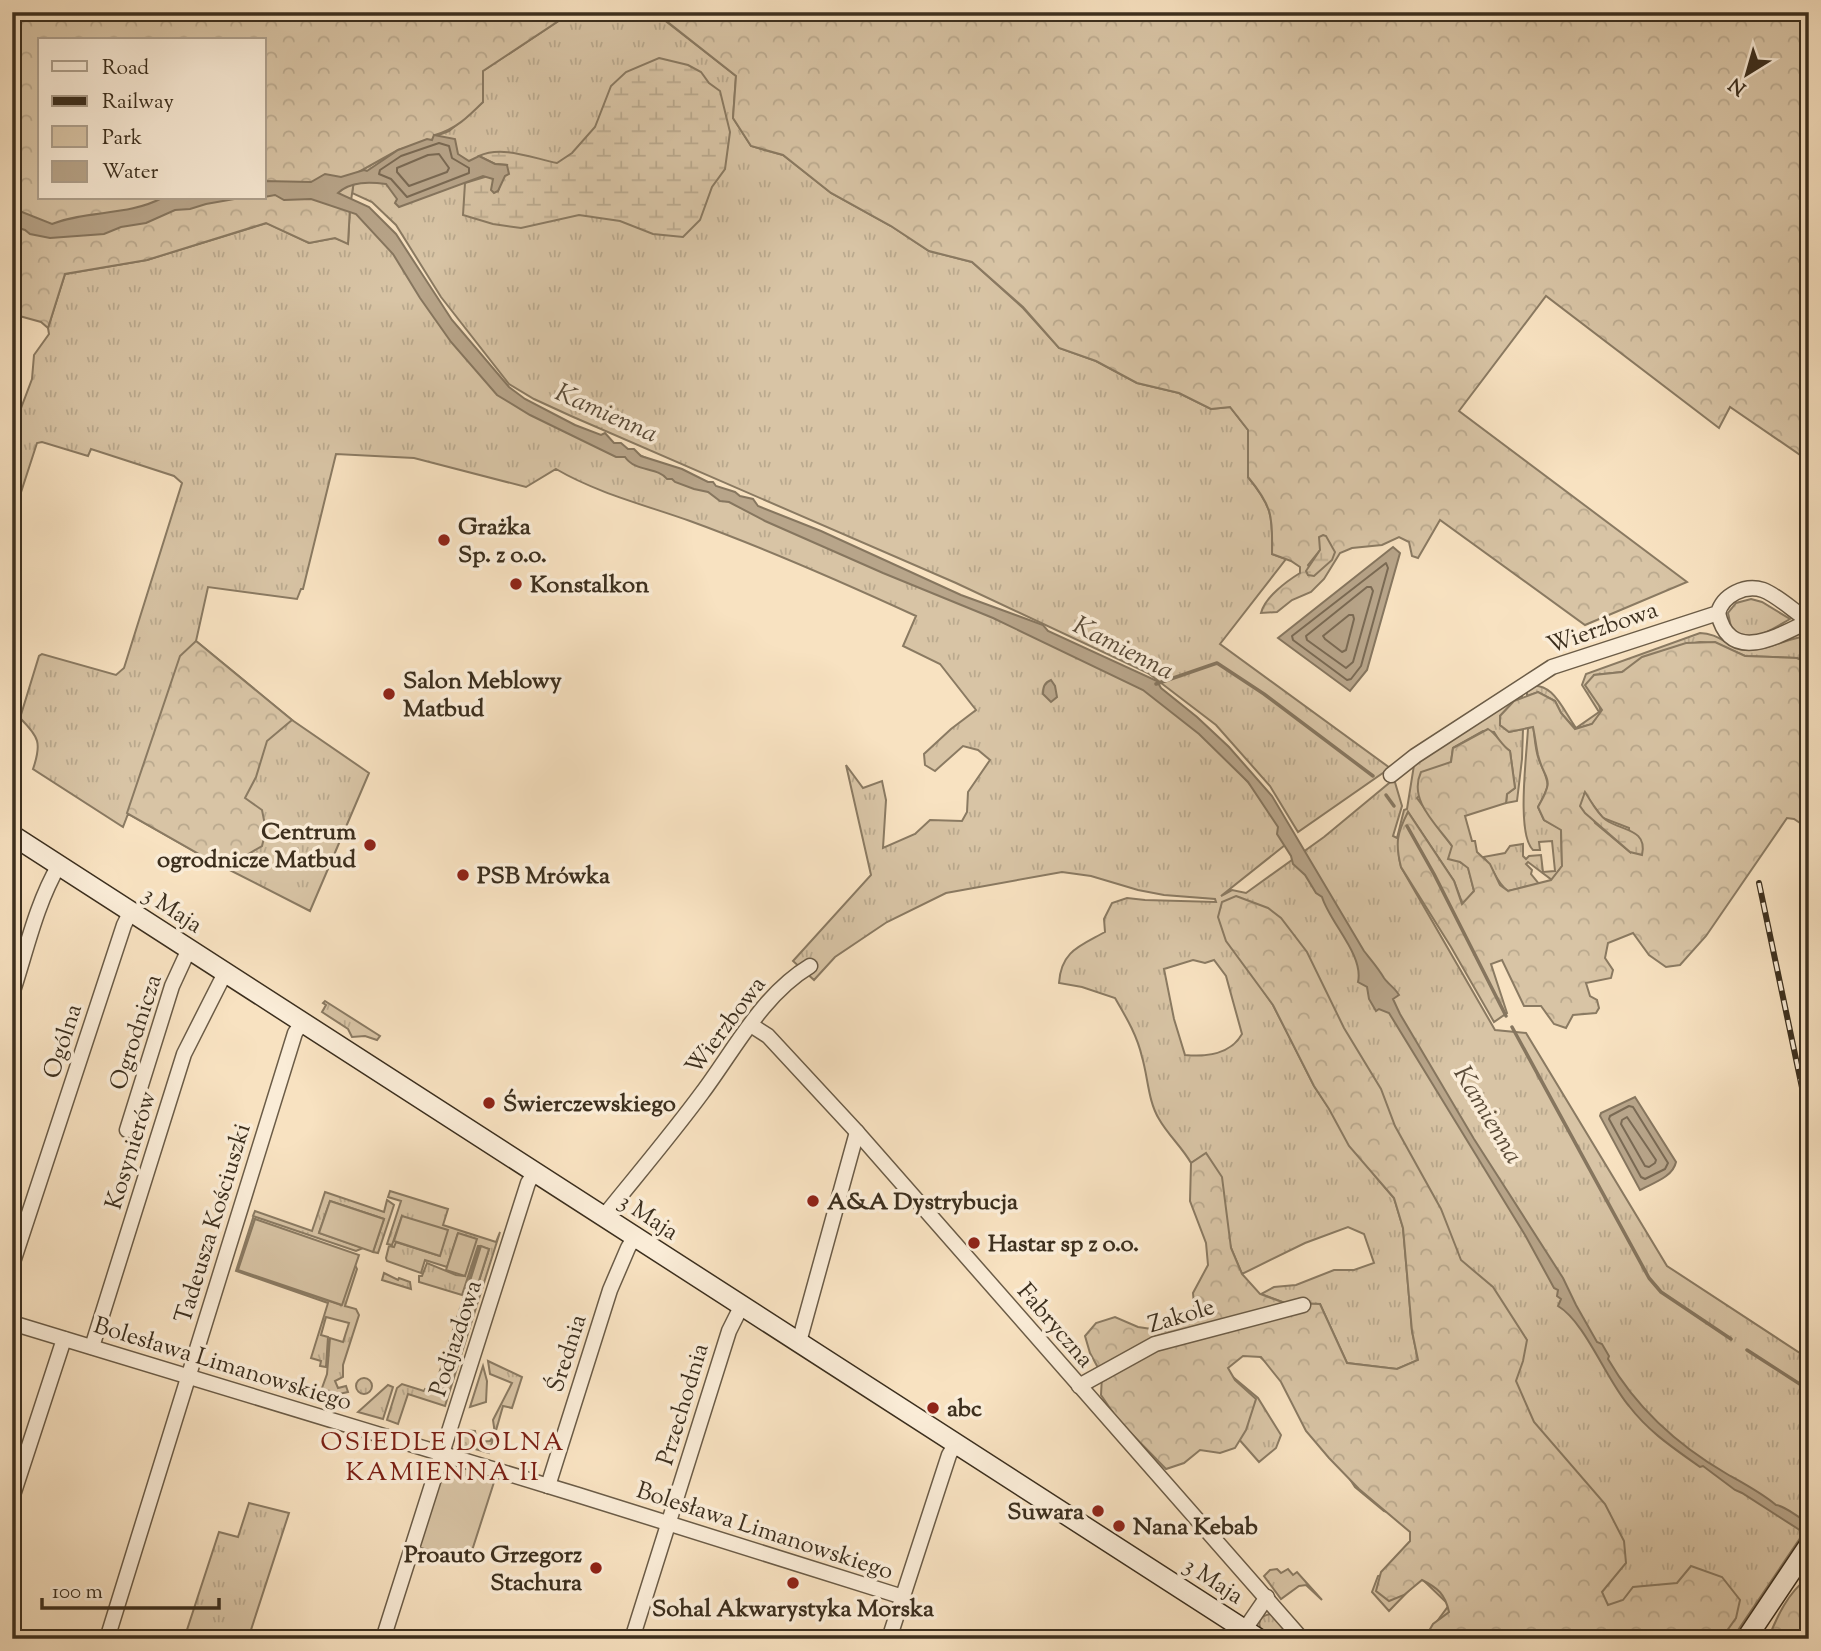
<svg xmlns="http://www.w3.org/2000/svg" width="1821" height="1651" font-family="'Sorts Mill Goudy',serif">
<defs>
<pattern id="grass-tufts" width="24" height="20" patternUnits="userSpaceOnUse" patternTransform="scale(1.75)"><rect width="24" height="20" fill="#d8c4a5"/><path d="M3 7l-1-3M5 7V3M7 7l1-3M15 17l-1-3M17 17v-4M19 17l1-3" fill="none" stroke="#baa98e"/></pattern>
<pattern id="forest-crowns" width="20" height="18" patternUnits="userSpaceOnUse" patternTransform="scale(1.75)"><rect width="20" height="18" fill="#d8c4a5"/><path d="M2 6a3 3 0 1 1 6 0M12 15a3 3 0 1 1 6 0" fill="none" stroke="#baa98e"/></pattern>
<pattern id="wetland-marsh" width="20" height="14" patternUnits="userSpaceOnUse" patternTransform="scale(1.75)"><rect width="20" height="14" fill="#d8c4a5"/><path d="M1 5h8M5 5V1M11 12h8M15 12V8" fill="none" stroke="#baa98e"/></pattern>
</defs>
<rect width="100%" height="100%" fill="#f8e2c1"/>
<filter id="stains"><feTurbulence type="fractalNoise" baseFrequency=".00286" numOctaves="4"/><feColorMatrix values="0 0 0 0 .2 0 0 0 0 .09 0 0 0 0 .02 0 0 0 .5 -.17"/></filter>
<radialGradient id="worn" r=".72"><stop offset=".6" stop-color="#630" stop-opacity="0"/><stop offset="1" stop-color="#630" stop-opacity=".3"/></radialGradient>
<g fill="url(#grass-tufts)" stroke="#8a7a62" stroke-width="2" fill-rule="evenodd">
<path d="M572 12H654L736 76 733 118 751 146 783 155 831 193 891 226 929 251 972 262 1023 308 1059 348 1096 361 1137 383 1179 393 1211 409 1230 407 1248 430V477C1272 506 1273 516 1272 554L1286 559 1220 644 1390 768 1298 832 1270 786 1216 725 1148 673 956 583 571 416 534 399 509 384 441 297 396 225 372 202 352 193 355 174 398 150 449 131 483 102V71Z"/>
<path d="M350 207 371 220 504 393 1146 687 1208 736 1267 804 1290 841 1221 896 1232 890 1246 893 1324 837 1394 779 1402 806 1393 836 1397 838 1404 810 1407 809 1414 765 1522 690V698L1514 701 1500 716V725L1509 732 1523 729 1522 759 1517 801 1506 803 1507 794 1515 788 1510 751 1502 745 1494 732 1483 731 1453 748 1451 762 1417 798 1452 846 1460 862 1468 867 1474 891 1463 905 1454 881 1408 812C1400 832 1395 845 1401 867L1495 1030 1526 1033 1667 1266 1809 1359V1525L1732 1639H1424L1449 1605 1421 1578 1389 1611 1372 1592 1378 1576 1386 1574 1417 1534 1400 1515 1384 1511 1355 1487 1288 1382 1247 1345 1203 1352 1258 1398 1281 1435 1276 1448 1259 1462 1155 1344 1303 1305 1336 1432 1440 1408 1399 1196 1221 909 1251 973 1273 1005 1314 1086 1375 1176 1394 1198 1403 1228 1412 1331 1418 1360 1397 1369 1347 1363 1320 1304 1285 1303 1261 1294 1274 1287 1296 1285 1334 1270H1354L1374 1263 1364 1234 1348 1227 1305 1243 1242 1274 1231 1248 1206 1154 1191 1163C1182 1147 1168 1135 1159 1119 1148 1101 1148 1077 1142 1057 1137 1035 1126 1017 1115 998L1082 987 1059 983C1061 951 1080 946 1105 932L1104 919 1112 903 1127 898 1145 900 1216 902 1215 899 1164 895 1138 890 1091 876 1062 872 946 893 887 922 835 957 814 980 793 961 871 875 846 765 863 788 882 781 886 800 883 848 915 834 930 820 962 821 967 812 968 792 990 760 978 750 963 746 935 771 925 765 924 754 951 729 976 710 940 664 903 646 916 616C842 582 767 549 690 521 645 505 597 493 556 469L526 487 414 458 336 454 303 589H301L297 599 208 587 196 641 292 720 369 773 310 911 206 858 128 814 123 827 33 769C42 743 39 737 20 718L39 656 42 654 116 675 124 668 182 483 174 476 91 449 88 456 42 442 37 443 12 520V432L32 379 34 355 49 334 48 328 65 274 147 260 267 223 309 243 335 238 348 243ZM1193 960 1205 963 1214 960 1226 976 1242 1034C1231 1054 1206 1057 1185 1055L1174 1019 1164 969Z"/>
<path d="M1751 599 1762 602 1790 619C1771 630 1749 647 1731 627L1728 613 1736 603Z"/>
<path d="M1700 633C1719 633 1729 648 1747 650 1768 651 1788 637 1809 636V664L1797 658 1745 656 1715 643 1700 642 1678 646 1622 672 1594 675 1601 714 1592 724 1575 729 1561 713 1555 701 1538 692 1527 696V687C1552 679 1563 710 1576 728L1599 712 1582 685 1586 674Z"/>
<path d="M1533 726C1535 737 1535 750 1539 760 1549 784 1552 783 1538 807L1544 820 1561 829 1562 866 1552 880 1528 862 1526 864 1532 870 1531 874 1539 884 1508 891C1495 882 1494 867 1483 857L1505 853 1510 846 1523 844V856L1526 859 1529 856 1541 855 1543 872 1555 871 1552 841 1539 842 1540 850H1533C1516 834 1527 753 1528 728Z"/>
<polygon points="325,1001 380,1036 377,1040 365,1036 352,1037 348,1029 322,1012 326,1005 323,1003"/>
<polygon points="390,1191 448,1209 443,1225 496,1242 500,1232 445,1406 408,1394 398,1424 387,1420 397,1388 402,1384 424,1391 425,1389 433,1392 435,1386 445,1389 489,1249 481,1247 437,1380 480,1246 478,1246 462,1295 419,1282 419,1276 422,1276 427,1263 456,1275 465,1276 458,1233 447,1267 425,1260 421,1273 387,1261 386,1258 389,1246 394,1247 396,1242 440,1256 402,1216 392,1245 387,1244 401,1201 388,1197"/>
<polygon points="325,1192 384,1212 387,1200 394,1205 378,1253 373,1252 384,1219 330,1201 319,1233 363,1248 356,1251 253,1216 255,1211 312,1231"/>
<polygon points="253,1218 255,1219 238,1270 341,1305 355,1265 357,1269 345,1306 356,1309 359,1315 343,1365 343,1377 335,1381 338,1388 346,1386 348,1392 339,1394 341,1402 350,1402 349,1409 318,1399 327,1374 330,1338 343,1342 349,1323 326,1317 321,1335 328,1337 326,1367 320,1366 321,1361 311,1358 328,1303 236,1271"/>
<polygon points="384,1273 398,1280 399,1278 410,1282 411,1289 382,1280"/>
<polygon points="488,1361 522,1377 512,1408 503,1406 495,1434 493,1420 512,1383 490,1374"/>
<polygon points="483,1366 487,1381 486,1402 470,1407"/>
<circle cx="364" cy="1386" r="8"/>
<polygon points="388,1385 393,1387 383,1419 358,1412"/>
<polygon points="462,1430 475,1431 477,1442 490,1441 494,1435 489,1453 458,1444"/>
<polygon points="249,1503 289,1513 248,1639 184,1639 219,1532 238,1537"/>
<polygon points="1277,1569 1281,1573 1288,1569 1293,1575 1297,1572 1322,1600 1306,1585 1299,1586 1281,1599 1264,1576 1270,1570"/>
<path d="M1271 1614 1275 1616 1295 1639C1287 1639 1277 1640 1271 1638 1257 1632 1254 1616 1271 1614Z"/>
</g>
<g fill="url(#forest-crowns)" stroke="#8a7a62" stroke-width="2" fill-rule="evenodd">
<path d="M12 12H572L483 71V102C468 117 456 129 435 135L432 140 398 150 355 174 350 207 348 244 335 238 309 243 266 223 147 260 65 274 48 328 41 322 12 314ZM40 40H264V198H40Z"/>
<path d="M655 12H1809V461L1730 407 1719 428 1546 296 1459 411 1687 582 1585 625 1440 520 1418 558 1412 556 1409 542 1399 537 1382 545 1352 548 1340 553 1324 579 1311 592 1292 600 1277 612 1261 613C1265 597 1287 581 1300 573V567L1291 561 1272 554C1273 516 1272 506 1248 477V430L1230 407 1211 409 1179 393 1137 383 1096 361 1059 348 1023 307 972 262 929 251 891 226 831 193 783 155 751 146 733 118 736 76ZM1320 541 1328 542 1334 552 1314 575 1308 565 1320 550Z"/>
<polygon points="196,641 292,720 267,741 256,777 245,798 262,810 266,830 262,846 245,856 206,858 127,813 180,656"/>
<path d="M1715 642 1745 656 1797 658 1809 664V829L1794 819 1787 818 1706 936 1680 965 1666 967 1649 955 1633 933 1608 943 1605 958 1613 970 1611 978 1586 983 1590 996 1597 1000 1599 1008 1596 1013 1573 1015 1566 1028 1554 1024 1541 1006H1524L1502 960 1491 964 1507 1013 1494 1022 1451 947 1401 867C1395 843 1397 833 1408 812L1454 881 1462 904 1474 891 1468 868 1460 862 1448 859 1452 846C1436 824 1408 800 1421 772L1451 762 1453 748 1488 729C1497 734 1501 745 1510 751L1515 788 1507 794 1506 803 1465 816 1472 841H1475L1477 852 1490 864 1500 885 1508 891 1551 880 1562 866 1561 830 1544 820 1538 807C1556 775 1545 783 1538 755 1536 746 1535 736 1533 727L1509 732 1500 725V716L1514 701 1538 692 1555 701 1561 713 1575 729 1592 724 1602 710 1585 685 1594 675 1622 672 1642 657 1686 643ZM1584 793 1603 818 1629 828 1630 852 1595 823Z"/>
<path d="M1236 896 1268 908 1281 918 1307 952 1344 1028 1381 1089 1395 1126 1441 1209 1461 1260 1493 1287 1527 1340 1523 1361 1516 1381 1534 1422 1605 1504 1624 1541 1626 1563 1602 1592 1608 1605 1623 1600 1633 1587 1677 1583 1691 1566 1722 1577 1740 1600 1736 1618 1721 1639H1427L1426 1636 1433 1624 1449 1612C1445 1594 1438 1588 1422 1580L1404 1595 1389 1601 1376 1591 1381 1572 1410 1541V1532L1359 1489 1329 1458 1306 1431 1281 1382 1261 1357 1243 1356 1228 1368 1235 1380 1256 1399 1246 1430 1235 1448 1220 1453 1200 1450 1184 1463 1166 1469 1118 1420 1101 1395 1102 1375 1090 1353 1085 1336 1096 1323 1115 1317 1138 1327 1165 1331 1195 1317 1193 1293 1208 1265 1206 1243 1190 1201 1191 1163 1206 1153 1222 1177 1231 1248 1242 1274 1260 1294 1285 1303 1320 1304 1347 1363 1397 1369 1418 1360 1412 1331 1403 1228 1394 1198 1349 1146 1329 1109 1314 1086 1273 1005 1226 941 1218 917 1222 902Z"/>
<path d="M1808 1578 1809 1639H1768C1777 1617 1788 1592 1808 1578Z"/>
</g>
<g fill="url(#wetland-marsh)" stroke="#8a7a62" stroke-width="2">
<path d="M659 58 688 65 701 72 709 83 720 91 730 132 725 169 712 187 700 220 683 237 653 234 620 221 579 215 521 228 493 224 463 215 465 183 488 176 493 179 498 191 507 165 495 164 479 156C502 145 532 158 557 163L572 153 595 127 611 86 626 72Z"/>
<polygon points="1323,535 1326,536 1335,552 1332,560 1314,576 1308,575 1306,571 1320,550 1319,537"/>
<path d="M1585 792C1591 801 1597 814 1606 820 1622 831 1648 829 1642 855L1630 852 1585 813 1580 806Z"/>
</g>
<g fill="#d8c4a5" stroke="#8a7a62" stroke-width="2">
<polygon points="330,1201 384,1219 373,1252 319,1233"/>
<polygon points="402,1216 448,1230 440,1256 394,1241"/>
<polygon points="255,1219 359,1255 342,1305 238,1270"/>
<polygon points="458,1233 477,1239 465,1276 446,1270"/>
<polygon points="481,1246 489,1249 449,1376 441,1373"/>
<polygon points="451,1463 496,1476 468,1563 418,1547 445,1466"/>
</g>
<g fill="#b8a58a" stroke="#86765f" stroke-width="2">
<path d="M434 135 455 139 458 154 469 161 479 156 495 164 507 165 509 174 505 176 498 191 494 193 491 190 493 179 483 176 399 207 395 203 397 199 386 184C370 182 351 181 338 193L369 207 396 234 452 320 509 387 525 399 575 425 601 435 605 433 614 443H621L628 449H634L641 456 682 469 708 482H713L716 486 735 492 740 496 753 499 758 506 821 531 961 595 1043 625 1048 631 1157 681 1161 688 1197 717 1229 747 1272 796 1364 951C1372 961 1379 969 1384 978 1388 984 1395 988 1399 995L1393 999 1400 1014 1474 1139 1563 1278 1576 1305 1597 1342 1602 1344 1609 1356 1608 1359C1637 1409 1677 1445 1727 1474 1743 1483 1762 1493 1776 1505 1786 1506 1798 1518 1809 1523V1536L1742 1493 1735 1490 1703 1466 1700 1467C1672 1447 1649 1432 1629 1406 1606 1379 1585 1322 1558 1306L1561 1299 1557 1296 1558 1290 1554 1288 1525 1235 1389 1013 1379 1009 1376 1011 1369 999 1367 987 1358 982C1364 955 1330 923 1322 897L1316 893 1305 875 1293 864 1291 856 1277 834 1278 827 1248 782 1199 734 1143 690 993 618 883 573 765 521 729 502 720 501 708 492 694 489 675 482 672 479H667C658 467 635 472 625 457H616L530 415 497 395 451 342 420 298 393 254 356 214 311 199 284 200 275 195 264 197V181L311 182 325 174 341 177 364 170 367 171 398 150 427 139 432 140Z"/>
<path d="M162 198H240L206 204 190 209 175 210 146 223 121 227 104 234 50 238 30 234 25 230 12 226V208L52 224C88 210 128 216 162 198Z"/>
<polygon points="1393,547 1400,553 1367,670 1350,691 1278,638"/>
<path d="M1051 680 1055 686 1057 697 1051 702 1043 694C1043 687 1044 683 1051 680Z"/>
<path d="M1635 1097 1676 1162C1673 1177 1653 1183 1640 1190L1600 1116 1601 1113Z"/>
</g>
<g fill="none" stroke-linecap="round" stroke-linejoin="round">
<g stroke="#7a6a54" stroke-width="2">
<polygon points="439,143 449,146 452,158 469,168 469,173 407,197 391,179 379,174 380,170 401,156"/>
<polygon points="439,154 449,168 447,172 409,186 397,172 397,168 428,155"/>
<polygon points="1386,563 1388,568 1361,666 1351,679 1347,680 1293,640 1292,636"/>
<polygon points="1367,587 1371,587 1373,591 1353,662 1346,668 1307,640 1306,636"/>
<polygon points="1349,615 1353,615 1354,619 1346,650 1342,652 1325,639 1323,636"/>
<polygon points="1629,1106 1633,1107 1668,1163 1665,1169 1645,1179 1641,1177 1609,1119 1610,1116"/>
<polygon points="1627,1117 1656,1160 1655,1163 1649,1167 1645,1166 1621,1124 1622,1120"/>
</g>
<g stroke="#86765f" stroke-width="3.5">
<polyline points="1156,684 1217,663 1264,694 1373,776"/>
<polyline points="1386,795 1394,806"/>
<polyline points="1407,826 1434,874 1506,1016"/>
<polyline points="1512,1027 1649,1278 1661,1292 1731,1339"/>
<polyline points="1747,1350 1809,1390"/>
</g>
<g stroke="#6b5c47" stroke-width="17">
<g id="street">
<path d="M1718 613C1730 665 1778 636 1809 621"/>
<path d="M1391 775 1415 756 1552 667 1718 613C1723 595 1745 584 1763 590 1777 595 1796 613 1809 621"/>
<path d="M12 994C26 952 36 904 59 865"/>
<polyline points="751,1025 768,1036 857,1132 1302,1639"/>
<polyline points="127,1130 172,986 189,949"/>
<path d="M604 1216C637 1175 671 1135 702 1093 735 1049 762 995 810 966"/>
<polyline points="12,1217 26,1221"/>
<polyline points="12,1265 124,925 131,911"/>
<polyline points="12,1323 578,1495 903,1597"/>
<polyline points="799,1342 857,1132"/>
<polyline points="92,1347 184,1054 225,973"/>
<polyline points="1079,1386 1155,1344 1303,1305"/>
<polyline points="548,1486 610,1290 628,1248 635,1236"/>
<polyline points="12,1498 64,1339"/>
<polyline points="1245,1629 1267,1597"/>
<polyline points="107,1639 295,1033 302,1023"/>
<polyline points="383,1639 528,1183 535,1172"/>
<polyline points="632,1639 729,1331 742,1305"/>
<polyline points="889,1639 949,1455 956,1443"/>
<polyline points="1232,1639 1240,1626"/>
</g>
</g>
<g stroke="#3c2f1e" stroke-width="22">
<g id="secondary">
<polyline points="12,835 1259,1639"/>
<polyline points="1746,1639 1809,1545"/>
</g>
</g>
<use href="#street" stroke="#faecd7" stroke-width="14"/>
<use href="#secondary" stroke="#faecd7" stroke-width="19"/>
<g stroke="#3c2f1e" stroke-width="6">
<polyline id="rail" points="1759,883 1809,1121"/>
</g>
<use href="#rail" stroke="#faecd7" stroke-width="3.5" stroke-dasharray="10" stroke-linecap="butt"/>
</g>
<g fill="#8f2418" stroke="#faecd7" stroke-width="2.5">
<circle cx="444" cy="540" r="7"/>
<circle cx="516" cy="584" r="7"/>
<circle cx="389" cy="694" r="7"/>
<circle cx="370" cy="845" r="7"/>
<circle cx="463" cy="875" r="7"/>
<circle cx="489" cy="1103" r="7"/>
<circle cx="813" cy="1201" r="7"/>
<circle cx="974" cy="1243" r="7"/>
<circle cx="933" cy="1408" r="7"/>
<circle cx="1098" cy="1511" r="7"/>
<circle cx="1119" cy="1526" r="7"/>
<circle cx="596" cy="1568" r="7"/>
<circle cx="793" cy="1583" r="7"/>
</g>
<g text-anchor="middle" stroke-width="7" stroke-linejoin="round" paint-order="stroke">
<g font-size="24" font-weight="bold" fill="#3c2f1e" stroke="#faecd7" text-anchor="start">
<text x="458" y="534">Grażka<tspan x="458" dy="28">Sp. z o.o.</tspan></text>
<text x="530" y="592">Konstalkon</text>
<text x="403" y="688">Salon Meblowy<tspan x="403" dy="28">Matbud</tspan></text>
<text x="356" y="839" text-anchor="end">Centrum<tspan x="356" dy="28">ogrodnicze Matbud</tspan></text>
<text x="477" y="883">PSB Mrówka</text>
<text x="503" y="1111">Świerczewskiego</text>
<text x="827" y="1209">A&amp;A Dystrybucja</text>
<text x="988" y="1251">Hastar sp z o.o.</text>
<text x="947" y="1416">abc</text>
<text x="1084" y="1519" text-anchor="end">Suwara</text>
<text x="1133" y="1534">Nana Kebab</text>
<text x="582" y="1562" text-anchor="end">Proauto Grzegorz<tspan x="582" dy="28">Stachura</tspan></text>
<text x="793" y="1616" text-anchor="middle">Sohal Akwarystyka Morska</text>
</g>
<g font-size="24" fill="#3c2f1e" stroke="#faecd7">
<text transform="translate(1602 627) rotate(-19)" y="8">Wierzbowa</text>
<text transform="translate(173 909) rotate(33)" y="8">3 Maja</text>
<text transform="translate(725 1025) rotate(-53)" y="8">Wierzbowa</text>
<text transform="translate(135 1032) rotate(-72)" y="8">Ogrodnicza</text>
<text transform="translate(62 1041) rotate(-72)" y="8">Ogólna</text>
<text transform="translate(130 1150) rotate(-73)" y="8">Kosynierów</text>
<text transform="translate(649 1216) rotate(33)" y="8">3 Maja</text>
<text transform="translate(212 1223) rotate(-73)" y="8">Tadeusza Kościuszki</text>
<text transform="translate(1181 1315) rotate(-17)" y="8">Zakole</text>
<text transform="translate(1056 1325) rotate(49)" y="8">Fabryczna</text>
<text transform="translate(455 1338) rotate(-72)" y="8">Podjazdowa</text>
<text transform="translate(566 1353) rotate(-72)" y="8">Średnia</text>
<text transform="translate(223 1363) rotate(17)" y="8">Bolesława Limanowskiego</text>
<text transform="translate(682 1404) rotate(-73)" y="8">Przechodnia</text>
<text transform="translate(765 1530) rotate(18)" y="8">Bolesława Limanowskiego</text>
<text transform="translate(1214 1580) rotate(33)" y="8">3 Maja</text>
</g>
<g font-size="26" font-style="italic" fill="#5b4c39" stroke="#faecd7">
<text transform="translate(607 412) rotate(24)" y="9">Kamienna</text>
<text transform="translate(1124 647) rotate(27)" y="9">Kamienna</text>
<text transform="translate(1489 1114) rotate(59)" y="9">Kamienna</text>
</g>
<g font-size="26" letter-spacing="2" fill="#7a1f14" stroke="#faecd7">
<text x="443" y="1450">OSIEDLE DOLNA<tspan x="443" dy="30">KAMIENNA II</tspan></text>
</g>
</g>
<rect width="1821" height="1651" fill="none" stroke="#f8e2c1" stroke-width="42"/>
<rect x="14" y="14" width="1793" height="1623" fill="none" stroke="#3c2f1e" stroke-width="3.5"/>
<rect x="21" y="21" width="1779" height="1609" fill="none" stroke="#3c2f1e" stroke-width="2"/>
<rect x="38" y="38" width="228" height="161" fill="#faecd7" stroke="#aea08d" stroke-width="2"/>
<rect x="52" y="61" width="35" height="10" fill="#faecd7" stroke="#aea08d" stroke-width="2"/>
<text x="102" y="74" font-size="21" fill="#3c2f1e">Road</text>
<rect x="52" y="96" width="35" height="10" fill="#3c2f1e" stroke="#aea08d" stroke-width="2"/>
<text x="102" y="108" font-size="21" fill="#3c2f1e">Railway</text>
<rect x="52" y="126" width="35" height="21" fill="#d8c4a5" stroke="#aea08d" stroke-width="2"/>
<text x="102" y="144" font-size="21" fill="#3c2f1e">Park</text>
<rect x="52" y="161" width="35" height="21" fill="#b8a58a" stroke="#aea08d" stroke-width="2"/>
<text x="102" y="178" font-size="21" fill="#3c2f1e">Water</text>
<g transform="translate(1747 74) rotate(217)" stroke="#faecd7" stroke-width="5" paint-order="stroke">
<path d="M0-5L12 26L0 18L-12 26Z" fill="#3c2f1e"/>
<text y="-10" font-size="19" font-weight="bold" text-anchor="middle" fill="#3c2f1e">N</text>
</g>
<path d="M42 1598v10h177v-10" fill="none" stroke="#3c2f1e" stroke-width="3.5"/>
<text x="52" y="1598" font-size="21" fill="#3c2f1e" stroke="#faecd7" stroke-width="5" paint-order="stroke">100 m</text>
<rect width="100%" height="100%" filter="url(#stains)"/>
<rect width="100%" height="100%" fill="url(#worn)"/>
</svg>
